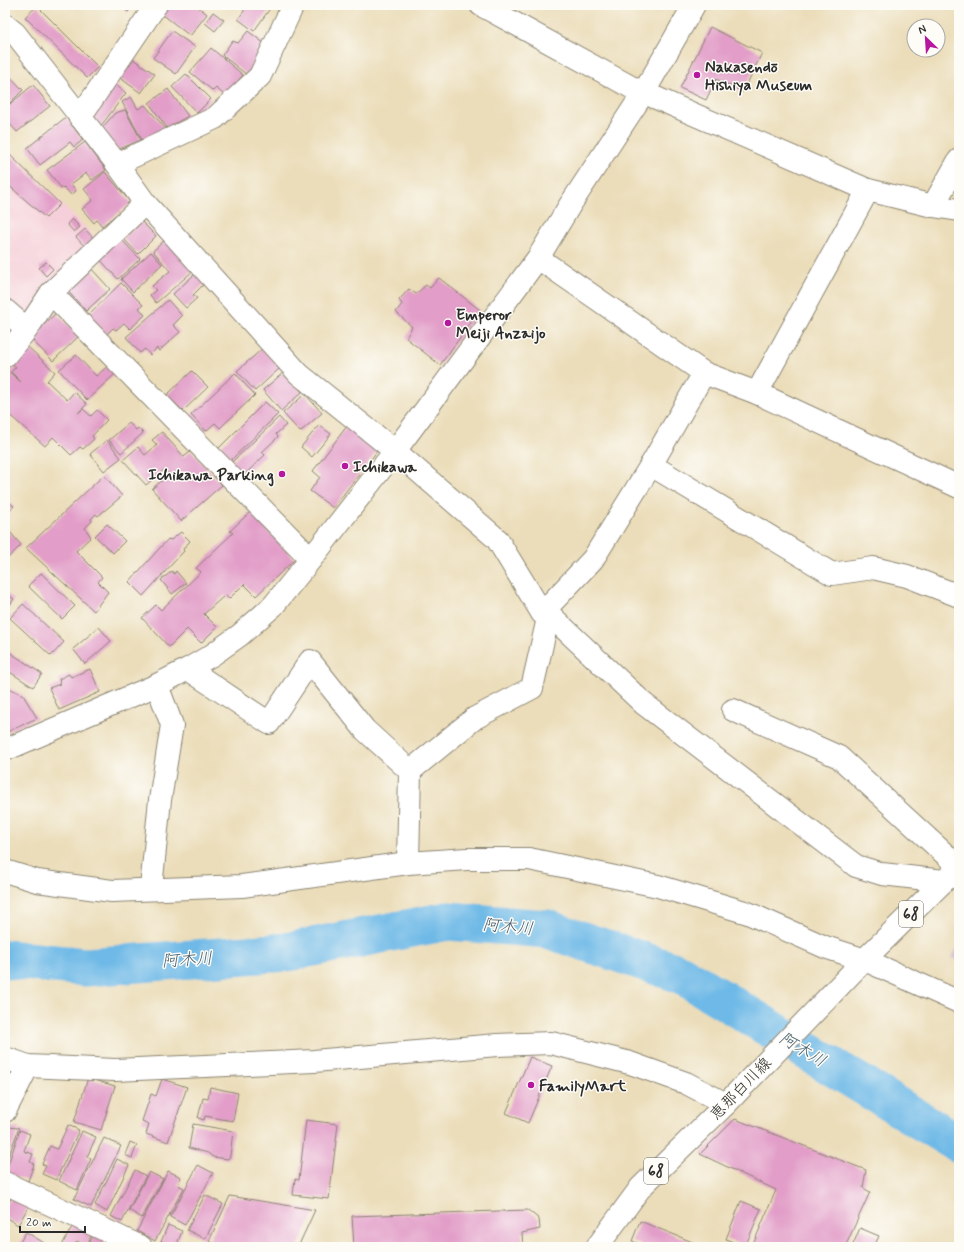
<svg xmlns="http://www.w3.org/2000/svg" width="964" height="1252" font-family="Mynerve,'Klee One',sans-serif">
<rect width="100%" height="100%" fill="#fdfcf7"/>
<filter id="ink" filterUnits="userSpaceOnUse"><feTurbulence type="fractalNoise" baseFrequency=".025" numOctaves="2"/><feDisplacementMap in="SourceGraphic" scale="8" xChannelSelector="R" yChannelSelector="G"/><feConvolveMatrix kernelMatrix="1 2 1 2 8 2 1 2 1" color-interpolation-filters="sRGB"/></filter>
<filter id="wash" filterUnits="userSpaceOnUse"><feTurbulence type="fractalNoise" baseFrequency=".012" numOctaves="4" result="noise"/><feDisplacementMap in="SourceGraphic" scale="16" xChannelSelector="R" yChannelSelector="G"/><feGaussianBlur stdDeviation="0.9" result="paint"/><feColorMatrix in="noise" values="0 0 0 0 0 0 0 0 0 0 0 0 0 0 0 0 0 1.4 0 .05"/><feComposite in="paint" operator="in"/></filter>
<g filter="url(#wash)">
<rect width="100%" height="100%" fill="#ebddb9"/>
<polygon fill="#f5cfd9" points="5,146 99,241 26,317 5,298"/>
<polygon fill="#d1bdcb" points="959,945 959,961 951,958"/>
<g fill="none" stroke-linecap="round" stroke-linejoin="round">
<polyline stroke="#6eb9e7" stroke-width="39" points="5,959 85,967 287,952 448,921 547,929 681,974 959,1144"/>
</g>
<g id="blocks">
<g fill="#e29dc8">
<polygon points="119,5 133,5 128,12"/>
<polygon points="169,5 196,5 207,14 190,36 162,14"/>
<polygon points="243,5 268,5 271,7 254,31 238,19 244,11"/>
<polygon points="37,6 98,67 87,78 25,17"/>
<polygon points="213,12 224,20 215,31 205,23"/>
<polygon points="710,27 762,53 743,92 716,79 706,100 680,88"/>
<polygon points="172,31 195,47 176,74 153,58"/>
<polygon points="248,31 265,44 247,75 222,55 232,41 238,43"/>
<polygon points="211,48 243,75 225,96 216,88 213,91 190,72"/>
<polygon points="133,59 155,74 141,93 120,78"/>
<polygon points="5,71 23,90 8,105 5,102"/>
<polygon points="186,74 211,99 197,113 172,87"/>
<polygon points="113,83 126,93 100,127 89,117"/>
<polygon points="33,85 50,106 17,132 9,123 5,127 5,108"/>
<polygon points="168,89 188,116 167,128 149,103"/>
<polygon points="131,97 138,109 145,105 166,129 142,140 122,102"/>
<polygon points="125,110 141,140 117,150 101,129 115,113"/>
<polygon points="66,117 83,140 74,147 70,142 40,165 27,148"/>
<polygon points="85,142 106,170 92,180 86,173 71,184 76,191 71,195 64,187 62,189 47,170"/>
<polygon points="8,153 60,204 46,218 5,182 5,155"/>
<polygon points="105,172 131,203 102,226 97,220 94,223 82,209 93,200 84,189"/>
<polygon points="72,219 80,227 74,232 67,224"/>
<polygon points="141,221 156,236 138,254 123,238"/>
<polygon points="85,229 95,240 86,248 76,237"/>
<polygon points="120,238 140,259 118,279 96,255"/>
<polygon points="166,239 193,271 156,303 150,295 156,290 152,286 170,271 153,251"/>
<polygon points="151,252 162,264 133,292 121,279"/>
<polygon points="46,262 53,269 46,276 39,268"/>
<polygon points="88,265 110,289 86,311 64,287"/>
<polygon points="196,273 205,283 193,295 197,298 186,308 173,294"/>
<polygon points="439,278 480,310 440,365 406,338 412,327 396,312 402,304 399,300 409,289 416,294 426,285 430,288"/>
<polygon points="121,283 143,305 139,308 145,315 130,329 124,323 116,330 113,328 107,334 88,315"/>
<polygon points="168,300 182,316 173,325 180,332 159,351 157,348 150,355 145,349 140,353 126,337"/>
<polygon points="56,313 79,336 53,361 30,338"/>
<polygon points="27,346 55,372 47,381 67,400 74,392 87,404 78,413 83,409 91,416 97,410 107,420 92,436 94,439 83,449 80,447 71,455 53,437 45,446 5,411 5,374 8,371 21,382 11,372 16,367 11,363"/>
<polygon points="262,349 280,368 255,391 237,371"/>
<polygon points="76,355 96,376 109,365 116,373 87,400 59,370"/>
<polygon points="192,371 208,387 183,411 167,395"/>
<polygon points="284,372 302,392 281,411 263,390"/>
<polygon points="235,373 255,395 220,428 215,423 206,431 191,415"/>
<polygon points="305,394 322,413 300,432 283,413"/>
<polygon points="265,402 278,414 229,462 217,450"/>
<polygon points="279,417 286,425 276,434 278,437 262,452 265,455 243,476 231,463"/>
<polygon points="129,423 136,430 138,428 143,433 121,453 109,440"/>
<polygon points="319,425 331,434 312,457 301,447"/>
<polygon points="347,426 378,450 333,508 310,491 320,477 313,471"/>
<polygon points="162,432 184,457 191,451 222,485 181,521 152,489 169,474 165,469 146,485 123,460 138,447 145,455 157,445 152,440"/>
<polygon points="107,440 121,458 104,471 90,454"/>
<polygon points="104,475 122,496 98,516 96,514 91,519 92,521 85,528 91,537 76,551 102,577 98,582 108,592 94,611 26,548"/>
<polygon points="5,499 14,506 5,516"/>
<polygon points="250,512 295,559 256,596 244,584 229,599 225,595 204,614 217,627 201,643 187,629 169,647 142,618 156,605 161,610 201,572 196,568 233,533 230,531"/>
<polygon points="107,524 125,541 113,553 95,536"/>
<polygon points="10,532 21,545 5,561 5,537"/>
<polygon points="181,532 190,541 183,549 184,551 143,596 129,582 168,539 171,540"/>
<polygon points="172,571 174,574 176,571 186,583 172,594 161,580"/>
<polygon points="41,573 75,606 62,619 28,586"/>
<polygon points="5,593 14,599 5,612"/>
<polygon points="23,604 64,642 51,656 10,618"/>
<polygon points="99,627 111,641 85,664 73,649"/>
<polygon points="5,649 42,674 33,687 5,669"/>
<polygon points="90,669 100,692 59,710 49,688 60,684 59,679 69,674 71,677"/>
<polygon points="5,686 23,695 37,718 5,733"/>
<polygon points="530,1057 552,1066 528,1123 506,1113"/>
<polygon points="5,1067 16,1070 5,1092"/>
<polygon points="88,1078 115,1086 101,1130 74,1122"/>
<polygon points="162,1079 187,1087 168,1142 146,1134 149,1124 142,1121 151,1094 156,1096"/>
<polygon points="210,1087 238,1093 233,1121 205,1116 204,1120 198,1118 203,1098 208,1099"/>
<polygon points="735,1119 866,1170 863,1188 870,1192 845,1247 752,1247 776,1190 700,1154"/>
<polygon points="306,1120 338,1124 329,1199 293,1195 295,1179 299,1180"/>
<polygon points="193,1124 233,1131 230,1156 228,1159 213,1157 208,1153 189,1148"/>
<polygon points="68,1125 79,1130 56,1180 42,1174 46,1166 42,1164 50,1146 57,1149"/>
<polygon points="6,1127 19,1128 5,1166 5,1130"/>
<polygon points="20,1130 30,1134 24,1151 33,1154 30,1162 34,1164 28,1181 5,1173"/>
<polygon points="82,1131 96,1137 87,1157 91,1159 77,1190 59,1181"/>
<polygon points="104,1138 121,1146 91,1207 74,1199"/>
<polygon points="130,1142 137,1145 132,1158 125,1155"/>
<polygon points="117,1159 129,1165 107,1212 95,1205"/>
<polygon points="198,1165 213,1173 185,1225 170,1217"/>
<polygon points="135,1170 146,1176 122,1222 111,1216"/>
<polygon points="168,1171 181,1177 178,1185 184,1188 155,1241 137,1231"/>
<polygon points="149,1172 163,1179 142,1218 129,1210"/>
<polygon points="14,1194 30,1204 18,1225 5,1217 5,1208"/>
<polygon points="205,1195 223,1204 205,1239 187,1230"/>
<polygon points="230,1196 315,1210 298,1247 221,1247 209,1241"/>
<polygon points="741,1201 761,1209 745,1247 726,1239"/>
<polygon points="528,1210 539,1219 540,1229 522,1233 523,1247 354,1247 352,1216"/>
<polygon points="640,1221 695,1243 693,1247 646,1247 632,1241"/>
<polygon points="74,1223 93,1232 86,1246 77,1241 74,1247 61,1247"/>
<polygon points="168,1225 182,1231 176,1247 168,1247 160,1244"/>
<polygon points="860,1228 879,1236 874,1247 852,1247"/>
<polygon points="26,1232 51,1247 17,1247"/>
<polygon points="94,1234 105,1241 102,1247 87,1247"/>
</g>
</g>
</g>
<g filter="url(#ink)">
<use href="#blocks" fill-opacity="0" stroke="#8b8472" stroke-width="1"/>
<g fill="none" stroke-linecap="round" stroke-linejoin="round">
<g stroke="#8b8472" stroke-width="24">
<g id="minor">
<polyline points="481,5 631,87 868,190 933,206 959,210"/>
<polyline points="5,25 15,33 117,164 145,203 299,374 395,451 497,539 542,613 549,614 644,704 856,866 882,874 944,881"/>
<polyline points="80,117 156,5"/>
<polyline points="117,164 215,118 260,76 293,5"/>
<polyline points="933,206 959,160"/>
<polyline points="538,258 704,373 757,393 959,487"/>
<polyline points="51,293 311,559"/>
<polyline points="5,310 27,329"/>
<polyline points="5,356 27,329 51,293 145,203"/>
<polyline points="757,393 868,190"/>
<polyline points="651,465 832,574 873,568 907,576 959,596"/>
<polyline points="542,613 593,559 651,465 704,373"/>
<polyline points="188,669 269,723 310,661 365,730 410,771 408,863"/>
<polyline points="733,710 839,757 959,867"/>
<polyline points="5,750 157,685 188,669 212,655 240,635 273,606 311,559 395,451 538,258 570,205 644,92 694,5"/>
<polyline points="410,771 475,718 532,688 549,614"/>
<polyline points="5,871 37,881 112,891 242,886 408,863 467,859 529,859 658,886 748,913 825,947 865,960 959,1002"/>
<polyline points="151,888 160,800 172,725 157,685"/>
<polyline points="5,1058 28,1066 115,1070 314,1061 497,1045 551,1043 630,1063 686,1083 726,1104"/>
<polyline points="5,1111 28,1066"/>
<polyline points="5,1183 141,1247"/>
</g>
</g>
<g stroke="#8b8472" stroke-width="24">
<polyline id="major" points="597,1247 641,1187 726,1104 867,957 944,881 959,868"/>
</g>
<use href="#minor" stroke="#fff" stroke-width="22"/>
<use href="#major" stroke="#fff" stroke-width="22"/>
</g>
</g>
<g fill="#b5179e" stroke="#fdfcf7" stroke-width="1.5">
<circle cx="697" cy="75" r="4"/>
<circle cx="448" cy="323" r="4"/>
<circle cx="345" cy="466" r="4"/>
<circle cx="282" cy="474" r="4"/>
<circle cx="531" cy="1085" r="4"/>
</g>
<g text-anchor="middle" stroke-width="3" stroke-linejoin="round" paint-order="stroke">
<g fill="#fdfcf7" stroke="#6a6a68" stroke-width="1">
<rect x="899" y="901" width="24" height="26" rx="3"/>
<rect x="644" y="1158" width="24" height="26" rx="3"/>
</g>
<g font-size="15" font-weight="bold" fill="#2b2b2b">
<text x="911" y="919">68</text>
<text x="656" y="1176">68</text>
</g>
<g font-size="16" font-weight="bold" fill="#2b2b2b" stroke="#fdfcf7" text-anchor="start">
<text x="705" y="72">Nakasendō<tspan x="705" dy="18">Hishiya Museum</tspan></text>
<text x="456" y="320">Emperor<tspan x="456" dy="18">Meiji Anzaijo</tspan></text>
<text x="353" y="472">Ichikawa</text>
<text x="274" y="480" text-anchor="end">Ichikawa Parking</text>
<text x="539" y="1091">FamilyMart</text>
</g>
<g font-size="16" fill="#2b2b2b" stroke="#fdfcf7">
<text transform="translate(740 1088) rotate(-46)" y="6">恵那白川線</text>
</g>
<g font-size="17" font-style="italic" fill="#425d6d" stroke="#fdfcf7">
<text transform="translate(508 926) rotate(5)" y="6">阿木川</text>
<text transform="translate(187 959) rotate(-4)" y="6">阿木川</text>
<text transform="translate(803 1049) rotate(31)" y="6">阿木川</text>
</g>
</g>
<rect width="964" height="1252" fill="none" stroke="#fdfcf7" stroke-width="20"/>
<g transform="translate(926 38) rotate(335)"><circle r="19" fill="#fdfcf7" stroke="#a9a8a5"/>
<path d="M0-3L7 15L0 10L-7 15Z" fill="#b5179e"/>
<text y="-6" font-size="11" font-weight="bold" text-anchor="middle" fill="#2b2b2b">N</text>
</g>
<path d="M20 1226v6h65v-6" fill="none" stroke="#2b2b2b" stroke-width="2"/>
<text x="26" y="1226" font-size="12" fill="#2b2b2b" stroke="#fdfcf7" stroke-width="3" paint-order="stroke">20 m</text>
</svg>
